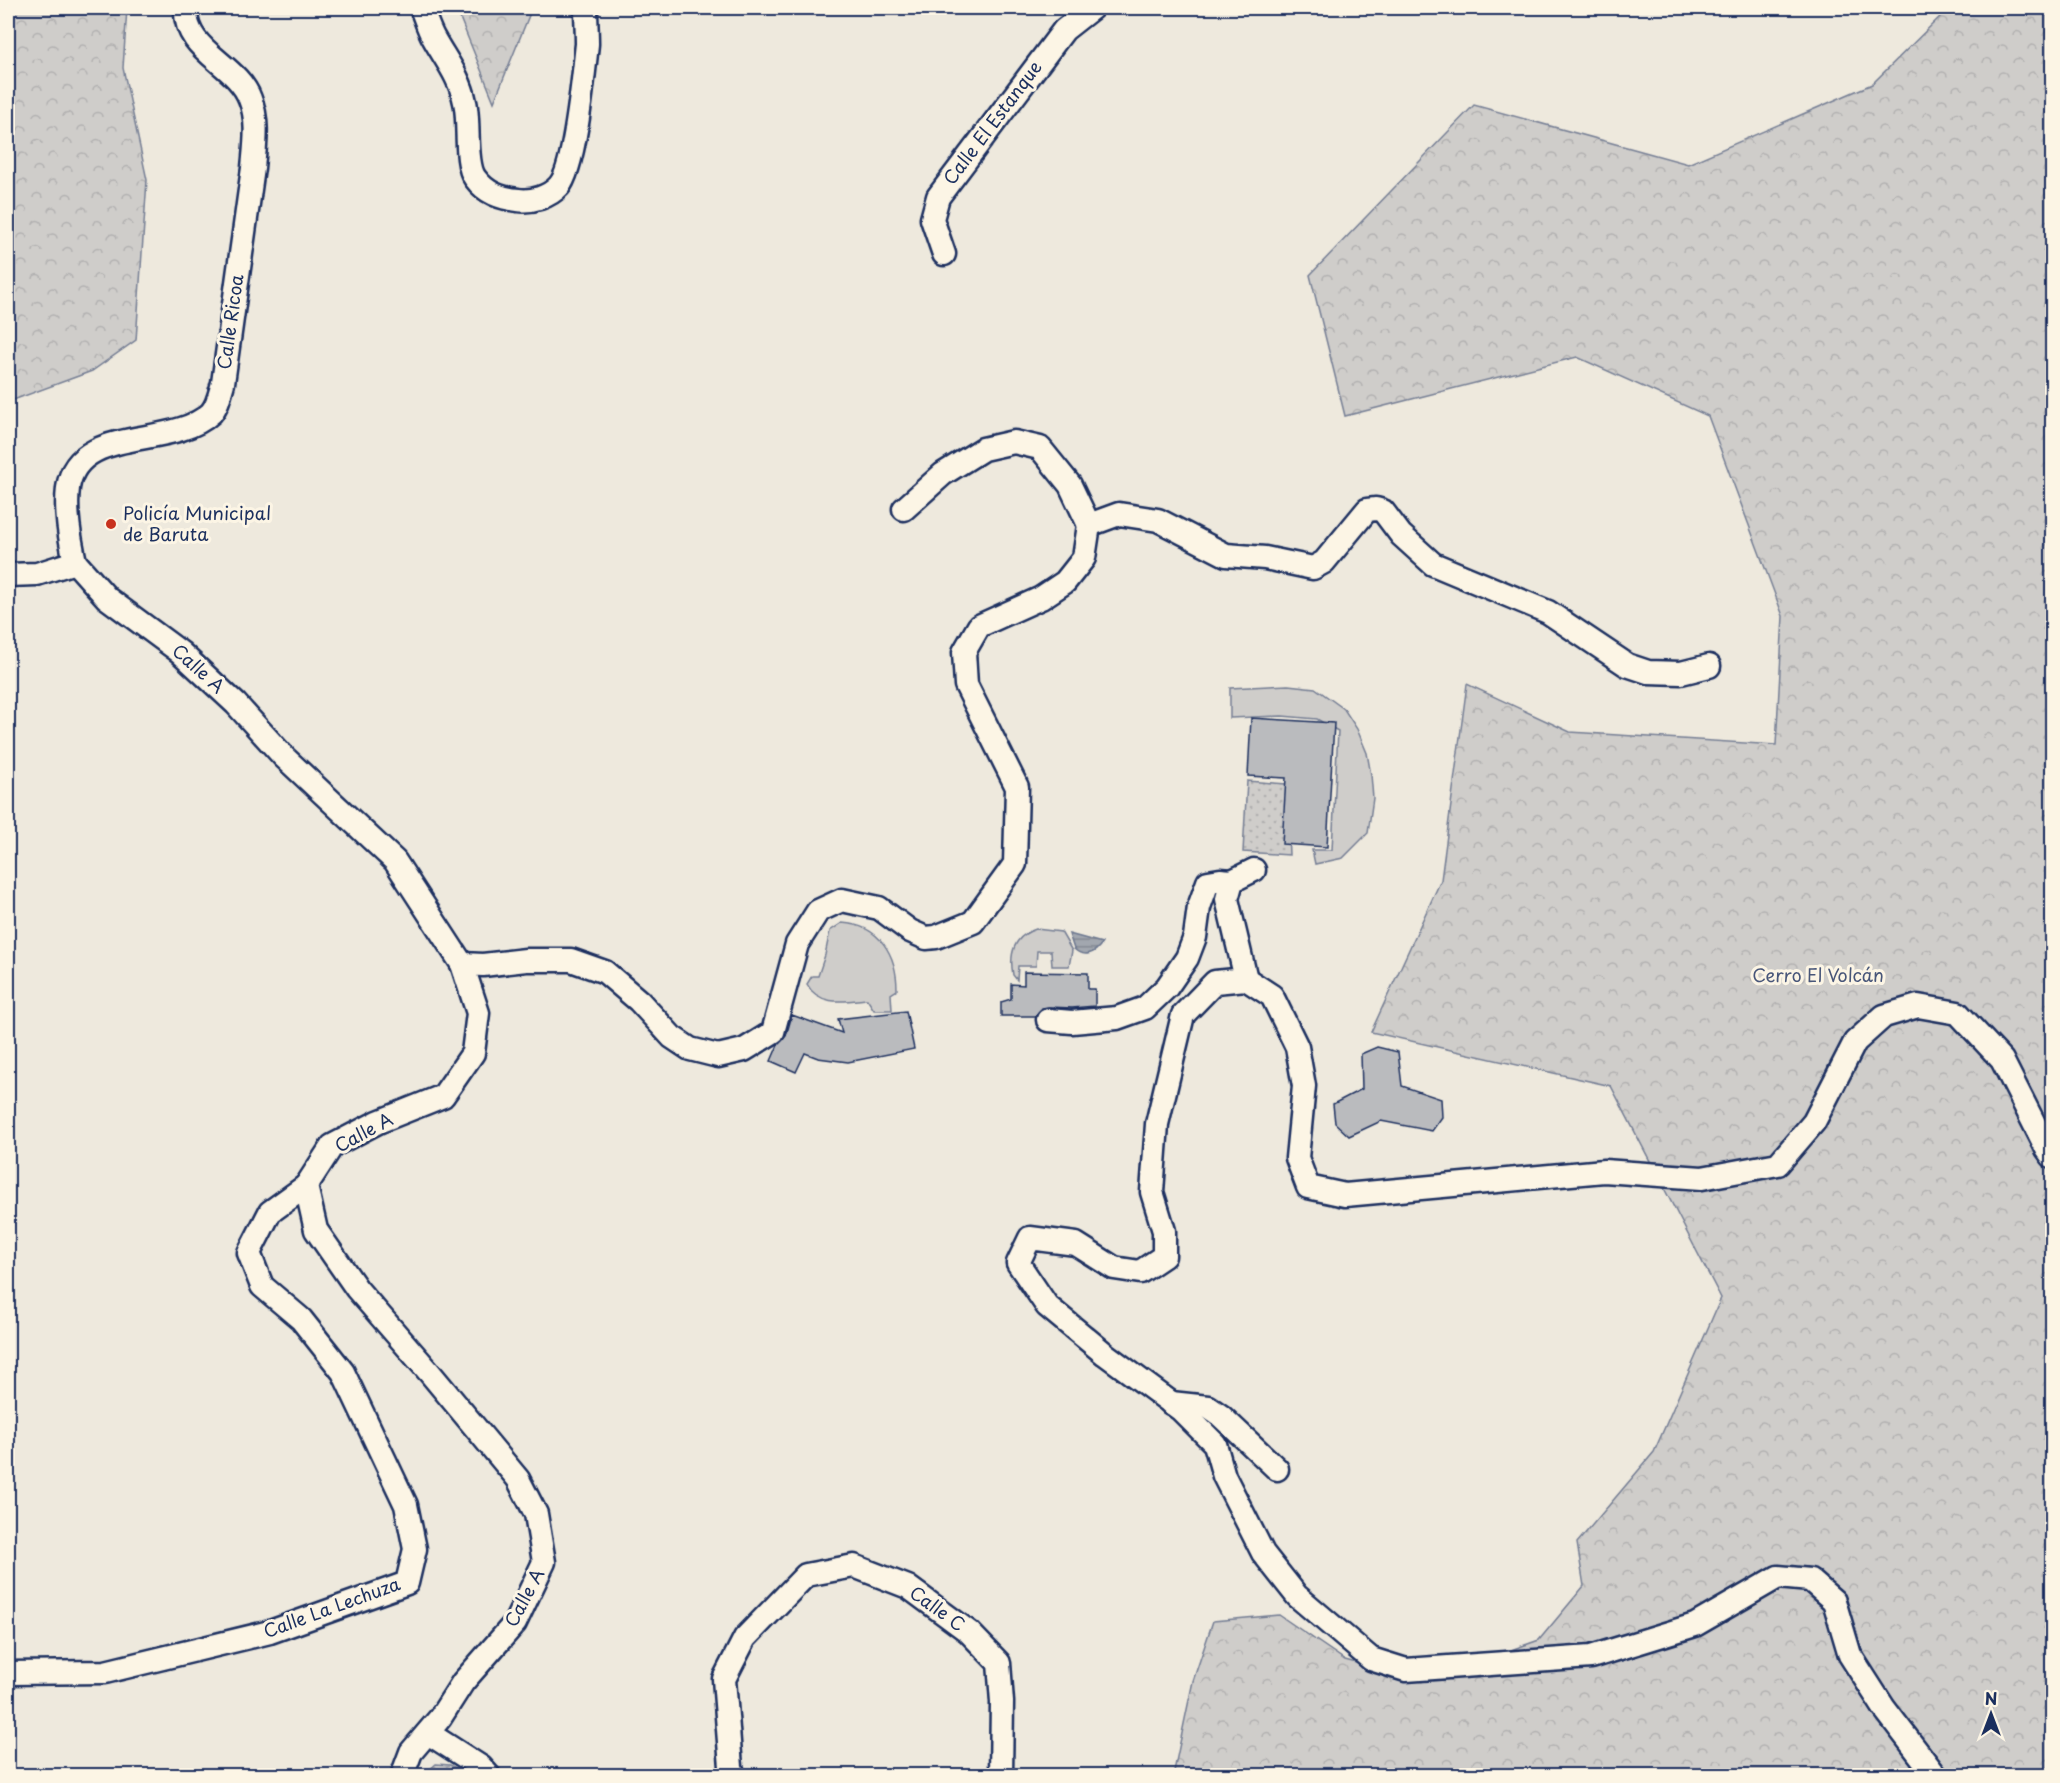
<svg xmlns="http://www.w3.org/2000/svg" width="2060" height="1783" font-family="'Playpen Sans',sans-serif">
<defs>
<pattern id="grass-dots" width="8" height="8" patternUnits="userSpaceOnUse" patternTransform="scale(1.5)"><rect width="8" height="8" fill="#cfcdca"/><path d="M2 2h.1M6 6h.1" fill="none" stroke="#b1b0b0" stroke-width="1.8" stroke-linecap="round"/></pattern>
<pattern id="forest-crowns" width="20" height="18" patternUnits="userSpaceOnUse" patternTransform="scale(1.5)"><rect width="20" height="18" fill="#cfcdca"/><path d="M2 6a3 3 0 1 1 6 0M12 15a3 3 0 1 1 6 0" fill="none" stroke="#b1b0b0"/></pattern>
<pattern id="water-rules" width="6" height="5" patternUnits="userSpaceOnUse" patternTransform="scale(1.5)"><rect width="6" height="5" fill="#a2a7af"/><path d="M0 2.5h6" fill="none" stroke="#838892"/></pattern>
</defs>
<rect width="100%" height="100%" fill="#eee9dd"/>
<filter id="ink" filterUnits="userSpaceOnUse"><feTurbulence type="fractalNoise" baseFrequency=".0167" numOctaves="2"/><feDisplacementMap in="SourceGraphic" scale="12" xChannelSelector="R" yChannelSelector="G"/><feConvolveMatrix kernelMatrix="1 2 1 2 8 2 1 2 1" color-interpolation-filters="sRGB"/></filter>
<g filter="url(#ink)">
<g fill="url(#grass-dots)" stroke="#757e94" stroke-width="1.5">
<polygon points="1247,781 1286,784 1289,855 1243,852"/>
<polygon points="436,1764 450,1765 470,1775 427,1775 428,1771"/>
</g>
<g fill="url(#forest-crowns)" stroke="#757e94" stroke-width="1.5">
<polygon points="8,8 127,8 123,68 147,180 136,340 92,371 8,402"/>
<polygon points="456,8 532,8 494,102"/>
<polygon points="1949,8 2052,8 2052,1775 1173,1776 1193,1681 1213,1621 1279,1615 1345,1660 1424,1681 1539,1640 1584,1586 1577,1543 1654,1452 1721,1298 1611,1086 1371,1032 1441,880 1467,684 1570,732 1776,745 1783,616 1708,416 1577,357 1345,416 1310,275 1474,105 1688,164 1872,84"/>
</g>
<g fill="#cfcdca" stroke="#757e94" stroke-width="1.5">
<polygon points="1288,685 1315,688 1344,709 1357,729 1367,753 1371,775 1373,798 1368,833 1343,858 1315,864 1312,850 1332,850 1338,731 1317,719 1282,716 1230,718 1230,688"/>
<path d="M842 923C880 925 897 955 897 990L891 994 892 1010H874L867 999C846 1001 819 1007 807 984L812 976H818L825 955 830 931Z"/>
<path d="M1036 929 1061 932 1072 951 1069 966H1052L1051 951H1037L1036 966H1018L1017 980 1013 975C1009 954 1014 936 1036 929Z"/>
</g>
<path fill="url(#water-rules)" stroke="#6c778f" stroke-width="1.5" d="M1069 934 1102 943C1095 954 1084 958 1074 949Z"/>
<g fill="#babbbe" stroke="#1b2f5e" stroke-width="1.5">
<polygon points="1251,718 1334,723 1327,847 1282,844 1286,778 1248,776"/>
<polygon points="1024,972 1088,973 1088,989 1095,989 1095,1006 1072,1008 1049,1007 1042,1008 1036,1016 1001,1016 1001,1002 1011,999 1011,984 1024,985"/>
<polygon points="906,1011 914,1049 848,1062 818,1058 805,1053 796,1072 771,1061 778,1045 786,1036 792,1015 842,1033 838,1019"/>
<polygon points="1377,1047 1398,1052 1402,1086 1441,1099 1442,1117 1432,1131 1381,1121 1349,1136 1335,1123 1333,1104 1362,1089 1361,1054"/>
</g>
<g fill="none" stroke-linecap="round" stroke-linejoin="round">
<g stroke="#1b2f5e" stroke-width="27">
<g id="street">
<path d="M421 8C425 17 428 28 433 37 445 59 460 77 465 102 470 121 464 163 475 178 486 193 500 198 518 200 532 202 549 197 559 186 575 168 584 71 587 44 587 32 586 20 586 8"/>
<polyline points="944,254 932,219 938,197 1064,30 1092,8"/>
<polyline points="904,509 943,474 983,449 1014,442 1040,448 1070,485 1089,525"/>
<polyline points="75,562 107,598 180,652 236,704 284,757 395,861 462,964 478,1013 473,1053 443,1096 378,1122 332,1146 306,1186 316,1230 357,1289 430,1373 518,1479 536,1514 544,1562 515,1623 463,1682 440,1718 411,1752 402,1776"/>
<path d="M75 562C70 538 65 513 68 488 77 424 172 450 211 413 218 405 220 393 223 383L253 168C255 145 259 121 250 99 237 63 183 51 186 8"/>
<polyline points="8,575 37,574 75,562"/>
<polyline points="462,964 483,965 526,960 571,960 605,972 639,1001 672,1037 690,1049 718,1056 744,1050 773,1032 797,944 818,911 842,900 879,908 910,931 926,938 936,937 973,922 1015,864 1017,787 966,685 964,652 979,626 1041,598 1065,582 1084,558 1089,525 1119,514 1158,520 1226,555 1265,558 1313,568 1324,562 1367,510 1376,509 1383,511 1401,535 1433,564 1548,612 1627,665 1648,672 1681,673 1709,666"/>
<polyline points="1246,979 1227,899 1232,881 1254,870"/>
<polyline points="1048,1020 1072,1022 1117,1018 1145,1008 1167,987 1187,958 1195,937 1199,907 1208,882 1220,880 1232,881"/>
<polyline points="1171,1403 1208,1407 1221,1416 1277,1469"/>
<polyline points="8,1673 105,1672 270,1632 407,1583 415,1549 406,1505 343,1372 301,1319 262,1286 249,1253 270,1212 306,1186"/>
<polyline points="428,1733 481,1767 489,1776"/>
<polyline points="734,1776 731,1767 724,1679 745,1638 806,1575 854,1566 908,1587 969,1632 999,1663 1002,1702 1001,1776"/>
<polyline points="1936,1776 1884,1708 1850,1655 1834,1601 1810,1580 1778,1577 1695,1625 1591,1657 1406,1670 1371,1659 1297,1596 1263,1553 1224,1476 1215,1444 1181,1410 1105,1354 1047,1306 1018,1263 1030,1238 1076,1244 1114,1268 1140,1272 1164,1256 1164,1231 1152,1192 1157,1124 1183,1015 1215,982 1246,979 1272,996 1297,1047 1304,1086 1297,1158 1308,1187 1345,1195 1604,1171 1702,1178 1778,1164 1814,1122 1855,1042 1884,1016 1918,1006 1958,1013 2002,1060 2047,1149 2052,1156"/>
</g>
</g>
<use href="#street" stroke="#fcf5e5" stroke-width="22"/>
</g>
</g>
<circle fill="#c8321e" stroke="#fcf5e5" stroke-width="2" cx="111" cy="524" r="6"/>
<g text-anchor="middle" stroke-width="6" stroke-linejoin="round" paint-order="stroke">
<g font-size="18" fill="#1b2f5e" stroke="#fcf5e5">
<text transform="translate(993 123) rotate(-53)" y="6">Calle El Estanque</text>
<text transform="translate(231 322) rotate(-82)" y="6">Calle Ricoa</text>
<text transform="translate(198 669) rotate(42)" y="6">Calle A</text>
<text transform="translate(364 1133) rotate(-28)" y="6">Calle A</text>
<text transform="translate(525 1598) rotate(-62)" y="6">Calle A</text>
<text transform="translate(332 1608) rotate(-20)" y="6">Calle La Lechuza</text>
<text transform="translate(937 1609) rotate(36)" y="6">Calle C</text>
</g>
<g font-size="18" fill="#1b2f5e" stroke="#fcf5e5" text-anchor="start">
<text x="123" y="520">Policía Municipal<tspan x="123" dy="21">de Baruta</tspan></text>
</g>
<g font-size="18" fill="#485679" stroke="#fcf5e5">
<text x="1818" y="982">Cerro El Volcán</text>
</g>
</g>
<rect width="2060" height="1783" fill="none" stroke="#fcf5e5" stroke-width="30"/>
<rect x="15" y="15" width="2030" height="1753" fill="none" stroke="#1b2f5e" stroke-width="2" filter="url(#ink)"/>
<g transform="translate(1991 1714)" stroke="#fcf5e5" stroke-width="4.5" paint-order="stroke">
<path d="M0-4.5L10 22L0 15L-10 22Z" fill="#1b2f5e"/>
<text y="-9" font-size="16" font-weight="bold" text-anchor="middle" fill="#1b2f5e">N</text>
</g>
</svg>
